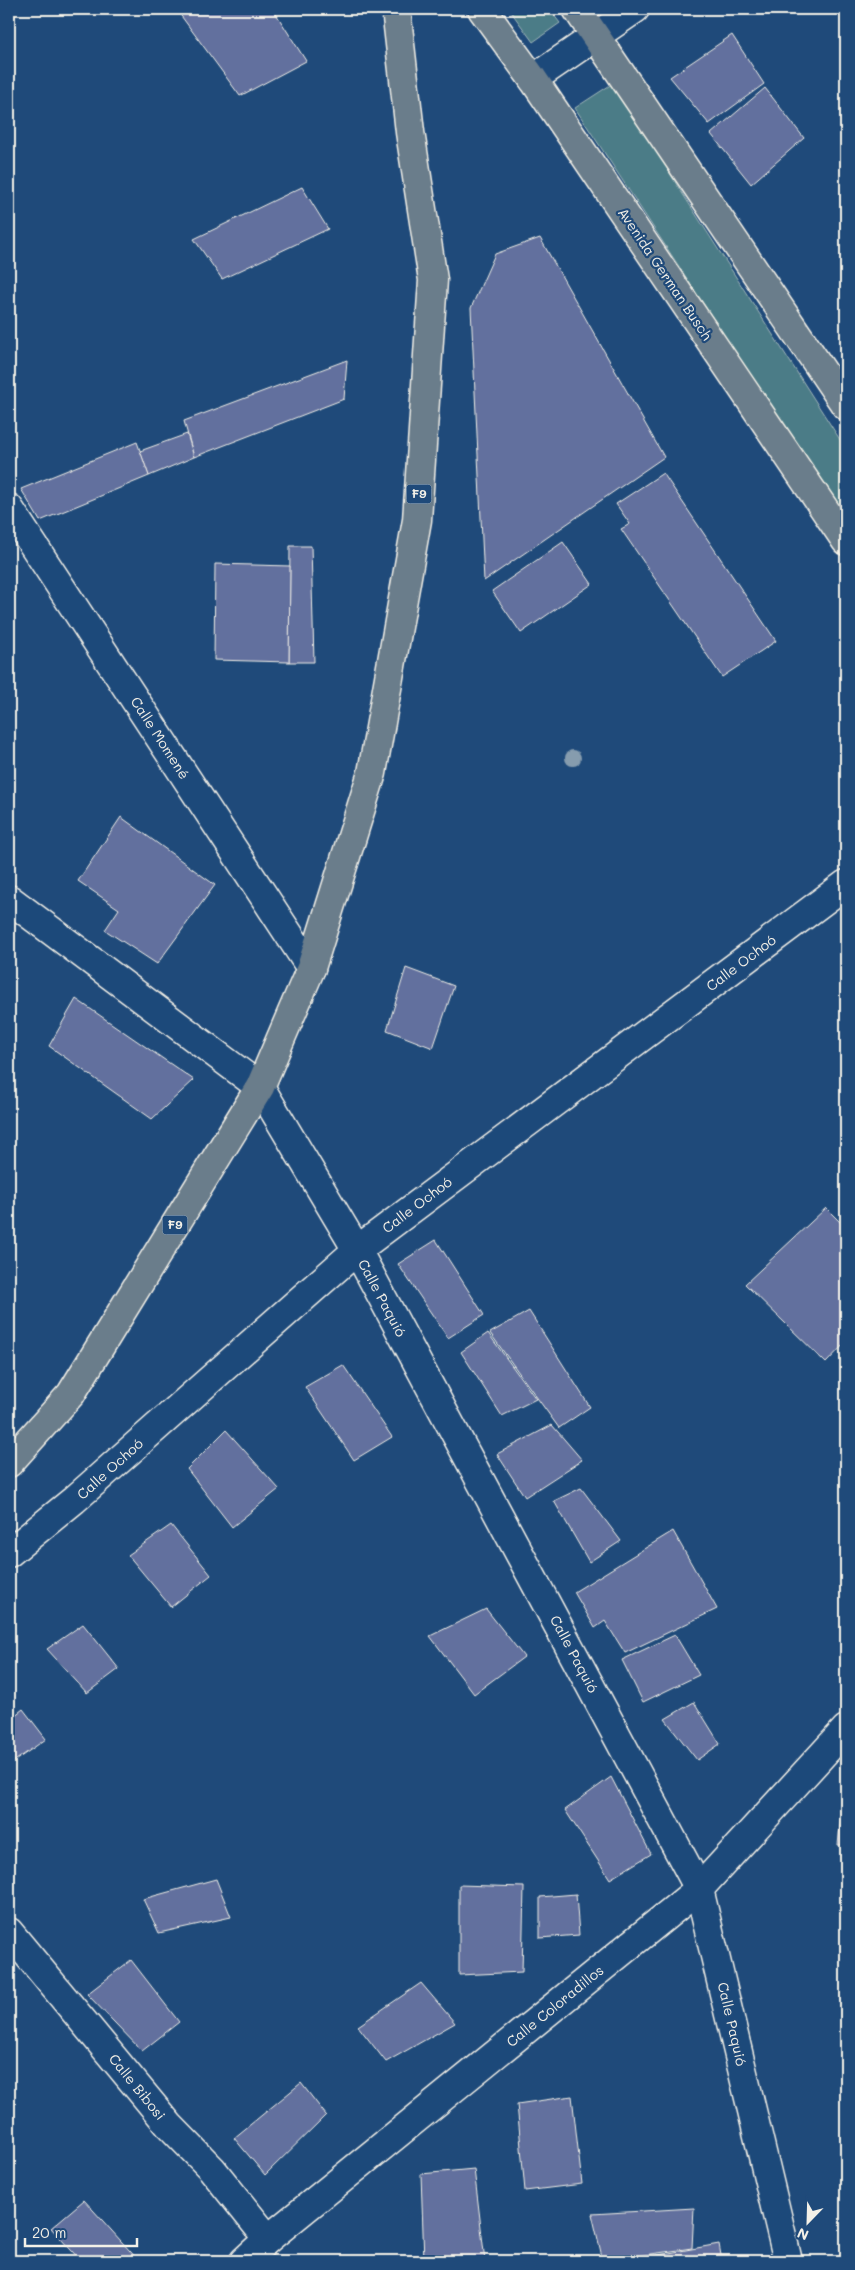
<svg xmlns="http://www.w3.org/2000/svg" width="855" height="2270" font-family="Mali,sans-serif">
<rect width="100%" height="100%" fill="#1f4a7a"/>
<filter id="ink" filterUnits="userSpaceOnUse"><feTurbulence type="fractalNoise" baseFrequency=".02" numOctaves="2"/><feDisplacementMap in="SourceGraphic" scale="10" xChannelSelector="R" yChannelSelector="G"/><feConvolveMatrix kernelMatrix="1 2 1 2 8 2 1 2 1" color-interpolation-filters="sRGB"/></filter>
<g filter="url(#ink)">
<g fill="#4c7c87" stroke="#a0b6b8">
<polygon points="509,9 549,9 560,23 533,42"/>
<polygon points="615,82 677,185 846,449 846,515 741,361 575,108"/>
</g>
<g fill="#62709e" stroke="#f4f1e8">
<polygon points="176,9 273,9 306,61 240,96"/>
<polygon points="732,35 764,84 709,124 670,77"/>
<polygon points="765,88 804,138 751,184 711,134"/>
<polygon points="302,187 328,229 222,279 194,239"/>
<polygon points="540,238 664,457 484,581 471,308 495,254"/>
<polygon points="347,360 344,399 194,457 184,421"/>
<polygon points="187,434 194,457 149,476 140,451"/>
<polygon points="137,442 149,476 40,521 21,489"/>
<polygon points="663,473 776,641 722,677 621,529 630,524 616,504"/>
<polygon points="563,542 592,584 521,633 492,591"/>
<polygon points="290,546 311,546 314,662 289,662"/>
<polygon points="215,564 290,566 289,662 214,660"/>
<polygon points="121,817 215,885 157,964 105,930 119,909 78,881"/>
<polygon points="406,968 454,986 433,1048 387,1030"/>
<polygon points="76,999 191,1078 194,1080 152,1119 49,1046"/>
<polygon points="826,1208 846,1228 846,1342 826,1363 745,1284"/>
<polygon points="436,1240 484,1315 448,1338 398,1264"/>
<polygon points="529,1311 590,1407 559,1428 490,1333"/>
<polygon points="488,1333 536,1399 502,1416 461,1352"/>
<polygon points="343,1365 392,1437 354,1460 305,1387"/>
<polygon points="552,1425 582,1460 525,1497 497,1454"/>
<polygon points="226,1430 279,1489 232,1527 187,1469"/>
<polygon points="581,1488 621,1541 589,1562 554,1501"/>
<polygon points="171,1525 211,1575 171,1607 128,1555"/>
<polygon points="673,1531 717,1609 625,1653 605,1621 595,1628 574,1592"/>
<polygon points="486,1609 524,1657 474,1694 430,1636"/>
<polygon points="83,1624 119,1669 87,1693 47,1649"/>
<polygon points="675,1635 699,1675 643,1702 622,1660"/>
<polygon points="694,1702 720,1744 697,1760 665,1719"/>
<polygon points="23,1709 46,1739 9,1765 9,1720"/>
<polygon points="611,1777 651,1854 610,1879 565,1810"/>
<polygon points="842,1805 846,1805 846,1845 838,1845"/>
<polygon points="216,1879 231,1917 159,1933 143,1899"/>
<polygon points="459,1885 524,1887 522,1972 459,1975"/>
<polygon points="576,1894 579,1935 540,1938 540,1897"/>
<polygon points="131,1960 179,2022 142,2051 87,1994"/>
<polygon points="421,1983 455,2023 386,2062 358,2026"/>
<polygon points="301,2083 326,2115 265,2175 234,2138"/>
<polygon points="572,2096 582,2184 525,2191 517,2104"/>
<polygon points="474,2169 485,2261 424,2261 421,2174"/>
<polygon points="84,2200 139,2261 81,2261 51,2228"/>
<polygon points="694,2208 692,2248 603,2261 592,2214"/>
<polygon points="719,2244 722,2261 637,2261 636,2259"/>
</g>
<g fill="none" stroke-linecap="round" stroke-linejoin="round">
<g stroke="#f4f1e8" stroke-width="31">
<g id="minor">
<polyline points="533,79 635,9"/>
<polyline points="9,508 311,968"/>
<polyline points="9,899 260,1087 357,1250 699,1889 788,2261"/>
<polyline points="9,1553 74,1500 357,1250 846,884"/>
<polyline points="9,1932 169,2125 212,2169 268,2239"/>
<polyline points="244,2261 268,2239 699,1889 846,1729"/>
</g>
</g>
<g stroke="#f4f1e8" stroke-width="31">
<g id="major">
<polyline points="482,9 533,79 846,541"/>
<polyline points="577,9 846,406"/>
</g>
</g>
<g stroke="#f4f1e8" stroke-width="31">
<polyline id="highway" points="9,1463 71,1394 260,1087 311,968 372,773 417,520 433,280 410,132 396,9"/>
</g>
<use href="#minor" stroke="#1f4a7a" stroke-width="28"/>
<use href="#major" stroke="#6b7d8b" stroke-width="28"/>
<use href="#highway" stroke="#6b7d8b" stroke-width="28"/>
</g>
<circle fill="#869cae" cx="573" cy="758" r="8"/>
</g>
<g text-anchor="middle" stroke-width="4.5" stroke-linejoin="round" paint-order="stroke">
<g fill="#1f4a7a" stroke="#b4bfc7" stroke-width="1">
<rect x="406.5" y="484.5" width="25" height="19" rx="4"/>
<rect x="162.5" y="1215.5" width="25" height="19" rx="4"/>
</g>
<g font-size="12" font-weight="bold" fill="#f4f1e8">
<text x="419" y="498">F9</text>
<text x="175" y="1229">F9</text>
</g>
<g font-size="14" fill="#f4f1e8" stroke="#1f4a7a">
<text transform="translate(665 274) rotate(56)" y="5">Avenida German Busch</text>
<text transform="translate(160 738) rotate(57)" y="5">Calle Momené</text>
<text transform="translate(741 963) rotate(-37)" y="5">Calle Ochoó</text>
<text transform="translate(417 1205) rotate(-37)" y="5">Calle Ochoó</text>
<text transform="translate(382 1298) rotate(62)" y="5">Calle Paquió</text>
<text transform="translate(110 1469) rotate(-42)" y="5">Calle Ochoó</text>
<text transform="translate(574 1654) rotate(62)" y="5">Calle Paquió</text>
<text transform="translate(555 2006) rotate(-39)" y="5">Calle Coloradillos</text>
<text transform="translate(732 2024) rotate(77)" y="5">Calle Paquió</text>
<text transform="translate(137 2087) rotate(51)" y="5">Calle Bibosi</text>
</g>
</g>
<rect width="855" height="2270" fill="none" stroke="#1f4a7a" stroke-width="30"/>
<rect x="15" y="15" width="825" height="2240" fill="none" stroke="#f4f1e8" stroke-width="2" filter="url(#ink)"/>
<g transform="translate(808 2222) rotate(203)" stroke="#1f4a7a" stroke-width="4" paint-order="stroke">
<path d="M0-4L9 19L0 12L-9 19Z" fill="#f4f1e8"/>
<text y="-8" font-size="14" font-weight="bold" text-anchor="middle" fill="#f4f1e8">N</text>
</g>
<path d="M25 2238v8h112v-8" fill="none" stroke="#f4f1e8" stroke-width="2.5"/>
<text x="32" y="2238" font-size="15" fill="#f4f1e8" stroke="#1f4a7a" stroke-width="4" paint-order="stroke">20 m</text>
</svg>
